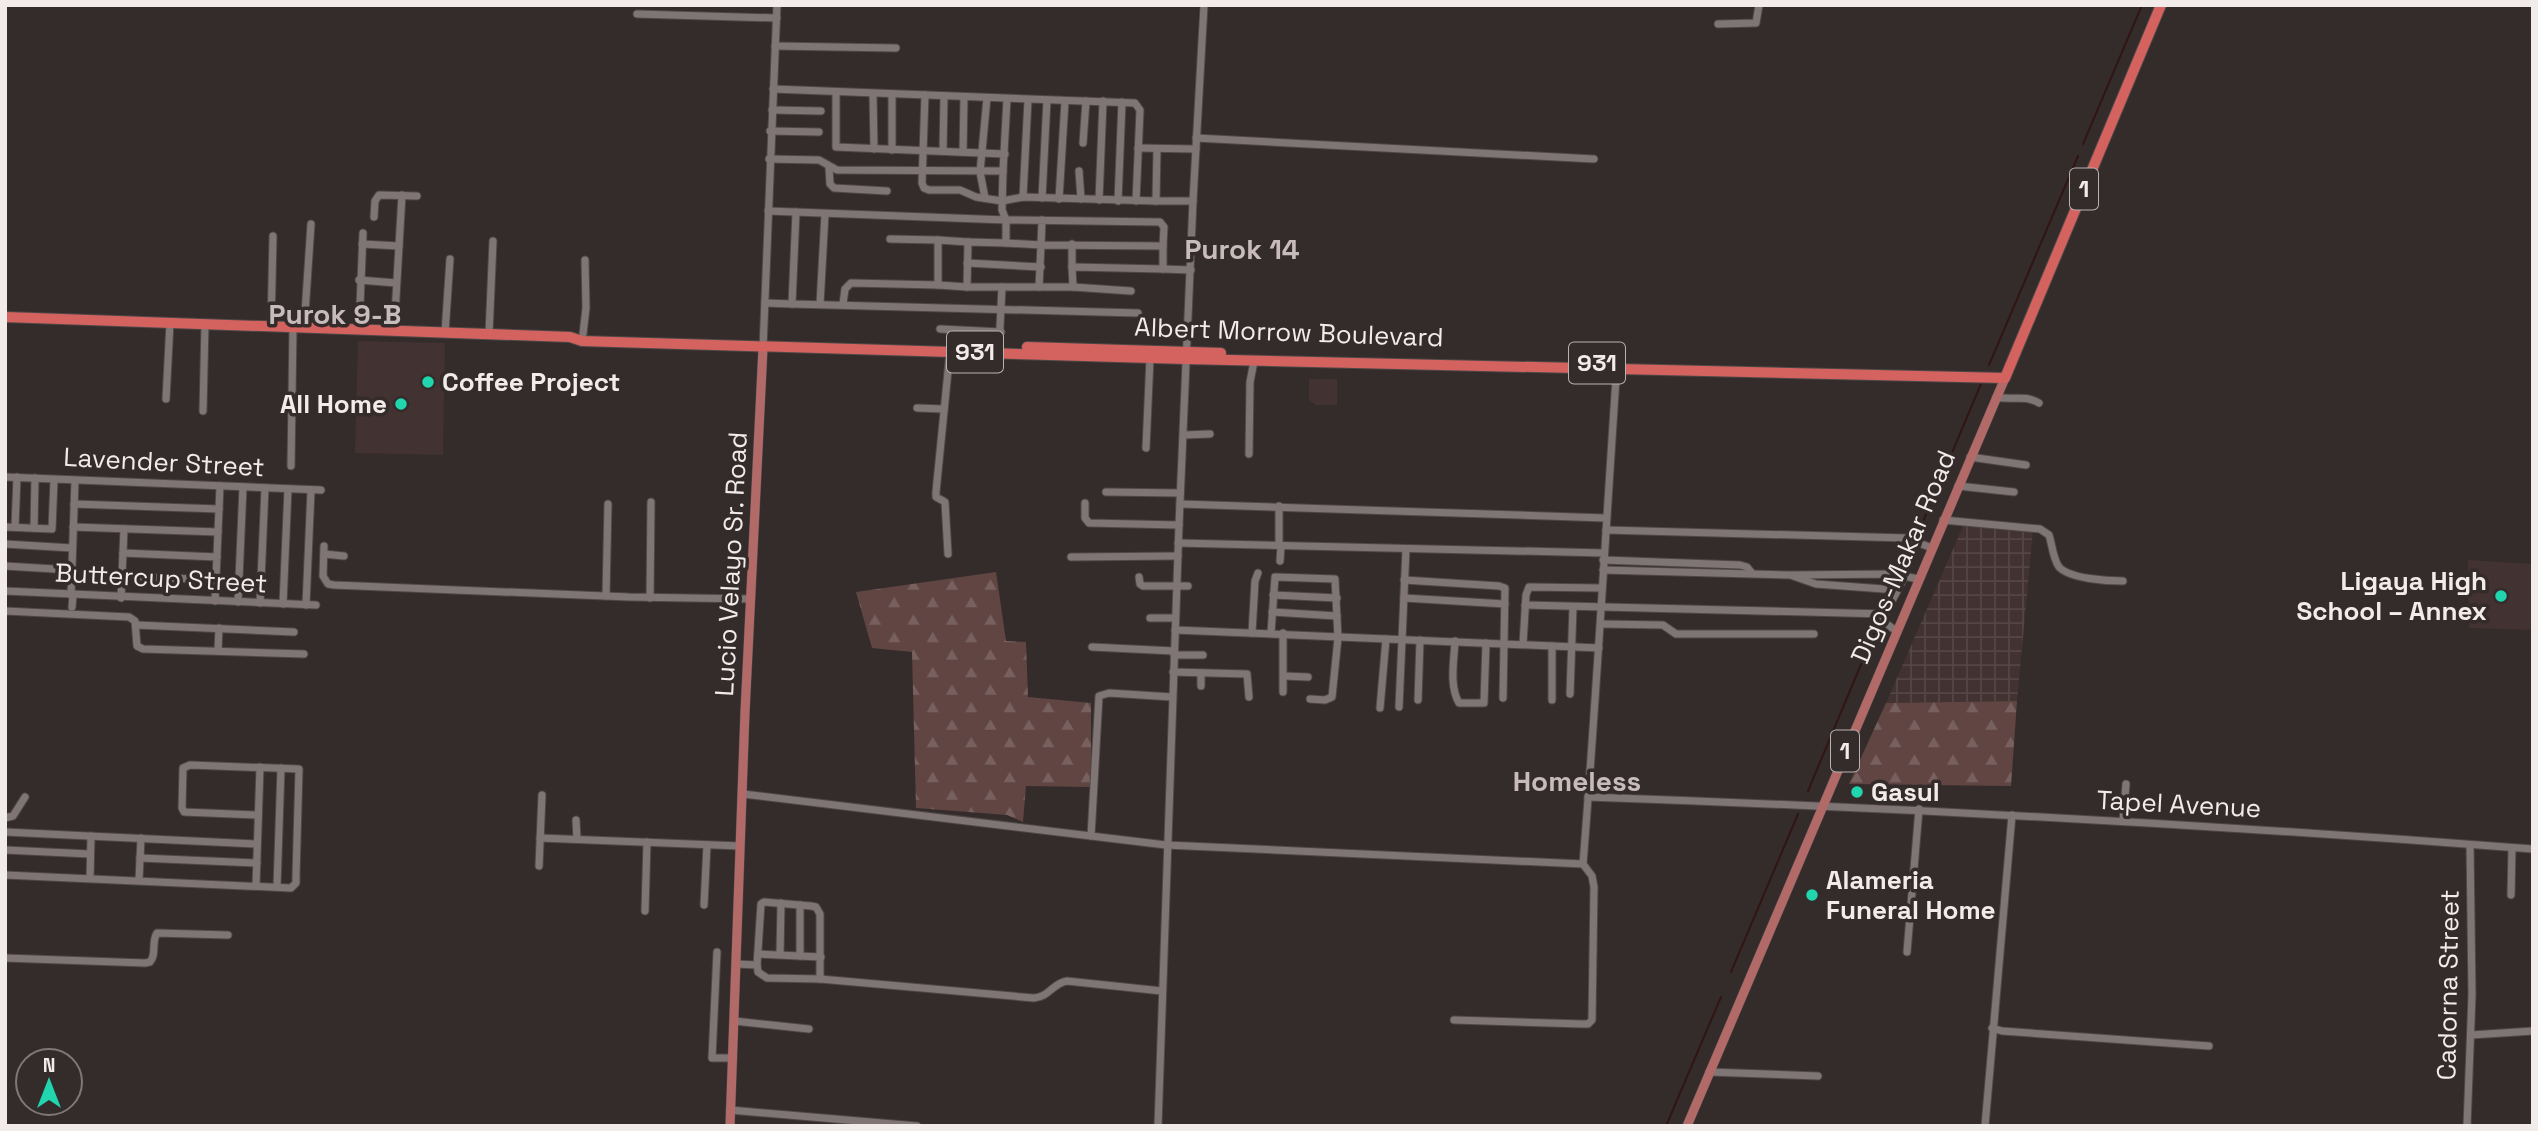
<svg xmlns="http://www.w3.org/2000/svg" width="2538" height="1131" font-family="'Space Grotesk',sans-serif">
<defs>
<pattern id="industrial-grid" width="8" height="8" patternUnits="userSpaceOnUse" patternTransform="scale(1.75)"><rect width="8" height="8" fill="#423231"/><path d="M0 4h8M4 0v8" fill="none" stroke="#544645"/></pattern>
<pattern id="forest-firs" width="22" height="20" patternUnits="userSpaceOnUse" patternTransform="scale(1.75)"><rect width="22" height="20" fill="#604543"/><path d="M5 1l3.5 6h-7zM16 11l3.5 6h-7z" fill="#77605e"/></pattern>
</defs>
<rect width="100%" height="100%" fill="#342c2b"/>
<g fill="#423231">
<polygon points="358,341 445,343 443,455 355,453"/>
<polygon points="1309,379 1337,379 1337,405 1316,405 1309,400"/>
<polygon points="2468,560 2533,564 2533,630 2469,628"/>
</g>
<polygon fill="url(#industrial-grid)" points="1964,524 2033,530 2017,701 1886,703"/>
<g fill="url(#forest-firs)">
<polygon points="996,572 1006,641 1026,642 1028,697 1091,703 1091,787 1026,786 1023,822 1007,815 916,808 912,652 872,648 856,592"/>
<polygon points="2017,701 2011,786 1849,784 1886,703"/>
</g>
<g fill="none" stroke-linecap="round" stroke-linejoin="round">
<g stroke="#311514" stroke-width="2">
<polyline points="1199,34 1200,5"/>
<polyline points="2083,144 2142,5"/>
<polyline points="1989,365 2078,156"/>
<polyline points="1919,531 1981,384"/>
<polyline points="1903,569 1915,543"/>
<polyline points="1888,601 1898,579"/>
<polyline points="1808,791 1880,619"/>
<polyline points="1731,972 1798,814"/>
<polyline points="1666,1126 1721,997"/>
</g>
<g stroke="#4f4847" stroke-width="9">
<g id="minor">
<polyline points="637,14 777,18"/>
<polyline points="1718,24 1756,23 1759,5"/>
<polyline points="775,46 896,48"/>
<polyline points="773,89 1135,103 1140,110 1136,201"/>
<polyline points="836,93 836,147 1005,154"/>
<polyline points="873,94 874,149"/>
<polyline points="892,94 892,150"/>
<polyline points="925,95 922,183 924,188 929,190 960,190 976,197 1002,201 1023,197 1156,201 1157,149"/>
<polyline points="772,110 821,111"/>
<polyline points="770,131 819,132"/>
<polyline points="1196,138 1594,159"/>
<polyline points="1083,143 1086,101"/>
<polyline points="1138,148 1196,149"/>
<polyline points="943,151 944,96"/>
<polyline points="963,152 964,97"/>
<polyline points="769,159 819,160 837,170 1003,171 1007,99"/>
<polyline points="829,167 830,184 834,188 887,191"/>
<polyline points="1079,171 1081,199"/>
<polyline points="1023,197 1028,100"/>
<polyline points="985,198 980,172 987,98"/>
<polyline points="1042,198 1047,100"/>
<polyline points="1059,199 1065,101"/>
<polyline points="1099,200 1103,101"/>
<polyline points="1118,201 1122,102"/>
<polyline points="1156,201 1193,201"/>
<polyline points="768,211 1006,220 1002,210 1003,171"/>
<polyline points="796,212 792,304 1138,313"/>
<polyline points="374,217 375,201 379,195 417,196"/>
<polyline points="890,239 938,240"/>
<polyline points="362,244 399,246"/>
<polyline points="1072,244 1072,267"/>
<polyline points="967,263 1041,267"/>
<polyline points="1163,269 1191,270"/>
<polyline points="359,280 396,283"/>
<polyline points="967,287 938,285 938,240 968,242"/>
<polyline points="1002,287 967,287 968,242 1006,243"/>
<polyline points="1039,287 1041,245 1163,246 1164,227 1160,222 1010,220 1006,220 1006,243 1041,245 1042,220"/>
<polyline points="1073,287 1072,267 1163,269 1163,246"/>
<polyline points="765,303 792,304"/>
<polyline points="820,304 825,214"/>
<polyline points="843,304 845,289 851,283 938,285"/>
<polyline points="271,327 273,236"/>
<polyline points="304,328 311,224"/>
<polyline points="940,329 1001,332"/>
<polyline points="359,330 363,233"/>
<polyline points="394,331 402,195"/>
<polyline points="445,333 450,259"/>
<polyline points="489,334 493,241"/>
<polyline points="583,334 586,308 585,260"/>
<polyline points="999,346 1002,287 1073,287 1131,291"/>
<polyline points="763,348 777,5"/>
<path d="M1996 397C2013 401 2024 394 2039 403"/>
<polyline points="166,399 170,323"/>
<polyline points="917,408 944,409"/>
<polyline points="203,411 205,324"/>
<polyline points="1184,435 1210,434"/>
<polyline points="1146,448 1150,358"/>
<polyline points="1249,454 1250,382 1254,361"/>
<polyline points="1970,457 2026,465"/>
<polyline points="291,466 293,327"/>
<polyline points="5,477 321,490"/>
<polyline points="1958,486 2014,492"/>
<polyline points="1106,492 1180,493"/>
<polyline points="1085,503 1085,518 1089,523 1179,525"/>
<polyline points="74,504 219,509"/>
<polyline points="1180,504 1606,518"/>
<polyline points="1279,506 1279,545"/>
<path d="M1943 520 2040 529 2049 535C2052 544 2053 559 2059 567 2070 579 2108 581 2123 581"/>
<polyline points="5,527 52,529 54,480"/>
<polyline points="15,527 17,477"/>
<polyline points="73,527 218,532"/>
<polyline points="34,528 35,478"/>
<polyline points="1606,530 1906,538 1932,548"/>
<polyline points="1178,543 1604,553"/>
<polyline points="5,544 72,548"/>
<polyline points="324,546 323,576 328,584 334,585 629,597 751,599"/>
<polyline points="123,553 217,557"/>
<polyline points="324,554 344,556"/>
<polyline points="948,554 945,502 936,497 936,492 950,351"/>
<polyline points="1071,557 1178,556"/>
<polyline points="1603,560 1740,565 1747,567 1751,572"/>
<polyline points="1280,561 1281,546"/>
<polyline points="5,566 71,570"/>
<polyline points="1603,570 1789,575 1894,574 1918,579"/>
<polyline points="122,576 216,580"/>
<polyline points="1793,576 1816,584 1884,589"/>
<polyline points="1139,577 1140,584 1143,586 1188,586"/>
<polyline points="1404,580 1499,586 1505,588 1503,698"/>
<polyline points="5,591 316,605"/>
<polyline points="71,595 75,481"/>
<polyline points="1273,595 1337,598"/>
<polyline points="606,596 608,504"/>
<polyline points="121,598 124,529"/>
<polyline points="650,598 651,502"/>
<polyline points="1404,598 1505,604"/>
<polyline points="215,601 220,486"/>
<polyline points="238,602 243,487"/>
<polyline points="260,603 265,488"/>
<polyline points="283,604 288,489"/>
<polyline points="306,605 311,490"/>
<polyline points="1525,605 1885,614 1905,576"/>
<polyline points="72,607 73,595"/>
<polyline points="5,611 129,617 135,621 137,646 143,649 304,654"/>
<polyline points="1272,612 1337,616"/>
<polyline points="1885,614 1883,621 1896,631"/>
<polyline points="1150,618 1175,618"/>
<polyline points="1601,624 1663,625 1676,634 1814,634"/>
<polyline points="136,625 294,632"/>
<polyline points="1175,630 1599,648"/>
<polyline points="1252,633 1255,581 1258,573"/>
<polyline points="1271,633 1275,577 1335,579 1338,638 1332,697 1325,700 1310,699"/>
<path d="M1455 641C1454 661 1449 686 1459 703H1484L1486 643"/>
<polyline points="1523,644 1526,595 1529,587 1601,588"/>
<polyline points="1092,647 1174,651"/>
<polyline points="218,650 219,628"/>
<polyline points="1174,655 1203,655"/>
<polyline points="1173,672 1247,674 1249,697"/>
<polyline points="1201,673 1201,686"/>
<polyline points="1284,676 1308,677"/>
<polyline points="1283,692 1283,633"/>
<polyline points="1570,694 1573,607"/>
<polyline points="1418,700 1420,640"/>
<polyline points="1552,700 1552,646"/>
<polyline points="1399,707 1406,549"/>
<polyline points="1380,708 1386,639"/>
<polyline points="743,794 1166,845 1583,864"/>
<path d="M1588 797C1904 808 2218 825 2533 849"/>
<polyline points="5,818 13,816 25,797"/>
<polyline points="576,820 577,839"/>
<polyline points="2123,821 2126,784"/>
<polyline points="5,832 257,844"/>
<polyline points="1091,836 1099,696 1109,693 1172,697"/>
<polyline points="540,838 740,846"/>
<polyline points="5,850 90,854"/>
<polyline points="140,858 257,863"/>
<polyline points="539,866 542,795"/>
<polyline points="5,875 291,888 296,883 296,876 299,769 190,765 183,768 182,808 184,812 258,815"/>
<polyline points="90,878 91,836"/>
<polyline points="139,880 141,838"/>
<polyline points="256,886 260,767"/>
<polyline points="277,887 281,768"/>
<polyline points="2511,895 2512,848"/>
<polyline points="704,905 707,845"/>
<polyline points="800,905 800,956"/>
<polyline points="645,911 647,842"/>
<polyline points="717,952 712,1058 733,1058"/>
<polyline points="1907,952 1919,809"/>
<polyline points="758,954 821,957"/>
<polyline points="780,954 781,903"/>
<path d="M5 958 145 963 150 962C157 954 151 942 157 933L228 935"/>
<path d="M736 964 757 965 758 972 767 978 820 979 1034 998C1049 997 1053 983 1067 981L1162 991"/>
<polyline points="757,965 761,904 764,902 811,906 816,907 820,914 820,979"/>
<path d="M1454 1020 1583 1024H1588L1592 1020 1594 887 1592 876 1583 864C1596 703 1605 541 1616 379L1613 364"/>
<polyline points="734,1021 809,1029"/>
<polyline points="1992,1028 2002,1031 2209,1046"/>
<polyline points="2471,1035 2533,1031"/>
<polyline points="1709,1072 1818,1076"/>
<polyline points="730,1110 917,1126"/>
<polyline points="1158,1126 1179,525 1193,201 1204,5"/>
<polyline points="1985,1126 2012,815"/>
<polyline points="2467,1126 2472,995 2470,845"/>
</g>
</g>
<g stroke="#4f4847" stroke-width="10">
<g id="major">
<polyline points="730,1126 745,712 763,348"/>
<polyline points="1687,1126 2005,378"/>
</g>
</g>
<g stroke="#4f4847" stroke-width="12">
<g id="highway">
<polyline points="5,317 570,337 582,341 1186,359 2005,378 2161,5"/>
<polyline points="1027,347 1221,353"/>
</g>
</g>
<use href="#minor" stroke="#807575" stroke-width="7"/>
<use href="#major" stroke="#b26a68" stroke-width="9"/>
<use href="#highway" stroke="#d46360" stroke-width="10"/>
</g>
<g fill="#21d5af" stroke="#342c2b" stroke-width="2.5">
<circle cx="428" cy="382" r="7"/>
<circle cx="401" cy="404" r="7"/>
<circle cx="2501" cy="596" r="7"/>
<circle cx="1857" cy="792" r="7"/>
<circle cx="1812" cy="895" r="7"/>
</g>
<g text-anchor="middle" stroke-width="7" stroke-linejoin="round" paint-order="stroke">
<g fill="#342c2b" stroke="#b8b2b1" stroke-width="2">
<rect x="2070" y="168.5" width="28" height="41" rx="5"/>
<rect x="947" y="331.5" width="56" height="41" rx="5"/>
<rect x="1569" y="342.5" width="56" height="41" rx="5"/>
<rect x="1831" y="730.5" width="28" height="41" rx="5"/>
</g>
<g font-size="24" font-weight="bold" fill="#f1ebea">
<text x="2084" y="197">1</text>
<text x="975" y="360">931</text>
<text x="1597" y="371">931</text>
<text x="1845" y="759">1</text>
</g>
<g font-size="26" fill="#f1ebea" stroke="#342c2b">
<text transform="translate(1289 332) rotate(2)" y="9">Albert Morrow Boulevard</text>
<text transform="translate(164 462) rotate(3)" y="9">Lavender Street</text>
<text transform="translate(1903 557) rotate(-67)" y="9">Digos-Makar Road</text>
<text transform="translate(731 564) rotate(-87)" y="9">Lucio Velayo Sr. Road</text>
<text transform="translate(161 578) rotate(3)" y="9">Buttercup Street</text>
<text transform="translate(2179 804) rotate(3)" y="9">Tapel Avenue</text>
<text transform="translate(2448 985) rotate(-89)" y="9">Cadorna Street</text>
</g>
<g font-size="26" font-weight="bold" fill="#f1ebea" stroke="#342c2b" text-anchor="start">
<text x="442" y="391">Coffee Project</text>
<text x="387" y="413" text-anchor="end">All Home</text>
<text x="2487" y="590" text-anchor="end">Ligaya High<tspan x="2487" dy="30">School – Annex</tspan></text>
<text x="1871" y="801">Gasul</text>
<text x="1826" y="889">Alameria<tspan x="1826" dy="30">Funeral Home</tspan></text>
</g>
<g font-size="28" font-weight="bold" fill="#c7bcbb" stroke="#342c2b">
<text x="1242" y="259">Purok 14</text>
<text x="335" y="324">Purok 9-B</text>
<text x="1577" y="791">Homeless</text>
</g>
</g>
<rect width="2538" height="1131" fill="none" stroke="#f1ebea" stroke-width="14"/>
<g transform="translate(49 1082)"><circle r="33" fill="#342c2b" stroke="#807877" stroke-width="2"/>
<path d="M0-5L12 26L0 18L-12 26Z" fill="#21d5af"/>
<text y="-10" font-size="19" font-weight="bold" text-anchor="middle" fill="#f1ebea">N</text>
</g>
</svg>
